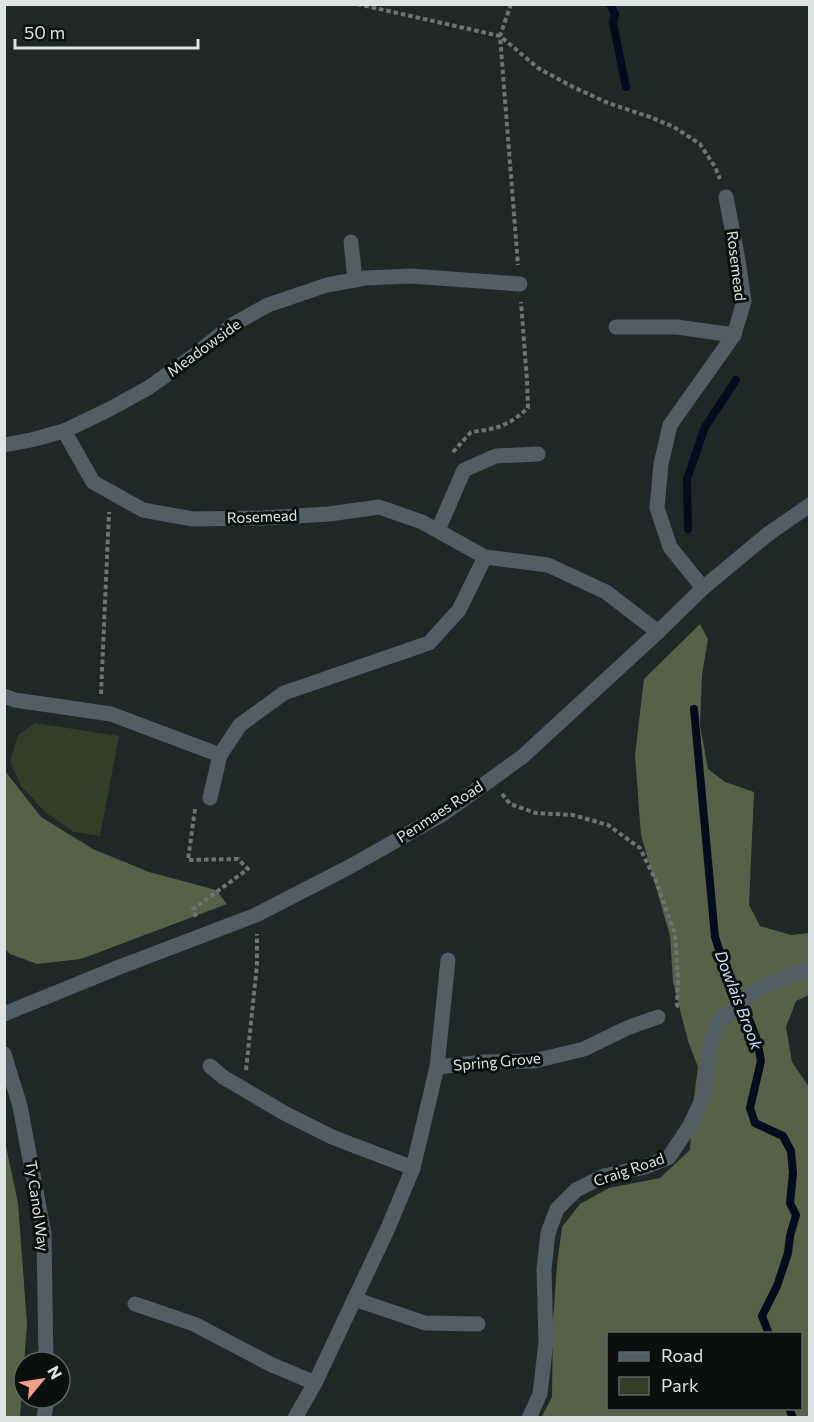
<svg xmlns="http://www.w3.org/2000/svg" width="814" height="1422" font-family="Commissioner,sans-serif">
<rect width="100%" height="100%" fill="#1d2827"/>
<polygon fill="#343d27" points="35,723 119,736 100,836 74,832 46,813 21,786 10,761 18,735"/>
<g fill="#576148" fill-rule="evenodd">
<path d="M700 624 708 639 702 675 700 725 708 769 725 782 754 792 749 905 760 926 791 935 809 933V995L796 1001 786 1027 792 1062 809 1087V1417L541 1418 552 1397 553 1321 557 1265 562 1227 580 1204 609 1188 660 1178 690 1150 692 1113 698 1067 688 1041 673 982 670 936 641 835 635 755 644 679ZM608 1334H800V1408H608Z"/>
<polygon points="5,771 41,817 93,849 149,872 216,890 227,904 81,959 37,964 10,954 4,948"/>
<polygon points="4,1137 18,1203 27,1324 20,1417 5,1417"/>
</g>
<g fill="none" stroke-linecap="round" stroke-linejoin="round">
<g stroke="#010c1c" stroke-width="8">
<polyline points="610,4 615,14 613,23 626,87"/>
<polyline points="688,529 687,479 705,427 736,380"/>
<polyline points="694,709 715,937 723,962 751,1024 757,1040 761,1061 750,1108 755,1123 783,1136 791,1151 793,1173 790,1203 796,1215 790,1236 788,1253 777,1286 762,1316 769,1334"/>
<polyline points="789,1408 793,1418"/>
</g>
<g stroke="#6c7574" stroke-width="4" stroke-dasharray="4.5 3" stroke-linecap="butt">
<polyline points="357,4 500,36 538,68 573,87 608,103 650,117 674,127 700,144 715,167 720,179"/>
<polyline points="511,4 500,36 518,265"/>
<path d="M453 452 471 432C497 429 508 426 528 408L527 381 521 302"/>
<polyline points="101,694 109,512"/>
<polyline points="502,794 510,804 536,813 573,815 608,825 640,848 656,881 675,934 678,978 677,1006 674,1008"/>
<polyline points="195,809 188,860 238,859 248,869 193,909 197,919"/>
<polyline points="246,1070 257,965 257,934"/>
</g>
<g stroke="#515e63" stroke-width="15">
<polyline points="351,242 355,280"/>
<polyline points="616,327 677,327 734,335"/>
<polyline points="64,431 93,482 143,510 193,519 263,518 329,514 379,507 422,522 485,557 548,565 606,592 658,632"/>
<polyline points="4,445 31,440 64,431 108,410 148,388 196,354 232,325 268,305 327,285 365,278 411,276 520,284"/>
<polyline points="438,530 464,470 496,456 538,454"/>
<polyline points="703,588 670,547 657,508 661,464 670,425 734,335 744,301 738,260 726,197"/>
<polyline points="4,696 15,700 111,714 220,755"/>
<polyline points="210,798 220,755 240,725 284,693 429,643 459,610 485,557"/>
<polyline points="4,1014 117,968 256,915 351,866 443,814 522,757 658,632 703,588 768,534 810,505"/>
<polyline points="4,1054 20,1106 44,1234 46,1362"/>
<polyline points="210,1066 223,1077 286,1114 332,1137 413,1168"/>
<polyline points="437,1067 484,1062 534,1061 584,1049 627,1028 658,1017"/>
<polyline points="354,1299 425,1323 478,1324"/>
<polyline points="135,1304 194,1324 270,1364 315,1383"/>
<polyline points="44,1418 47,1398"/>
<polyline points="295,1418 315,1383 388,1228 413,1168 437,1067 448,960"/>
<polyline points="529,1418 540,1394 546,1342 544,1269 548,1233 557,1209 576,1190 604,1176 645,1167 669,1157 689,1127 704,1096 709,1048 718,1022 756,990 802,970 810,969"/>
</g>
</g>
<g text-anchor="middle" stroke-width="6" stroke-linejoin="round" paint-order="stroke">
<g font-size="15" fill="#dde4e3" stroke="#0b100f">
<text transform="translate(736 266) rotate(83)" y="5">Rosemead</text>
<text transform="translate(204 348) rotate(-36)" y="5">Meadowside</text>
<text transform="translate(262 517) rotate(-2)" y="5">Rosemead</text>
<text transform="translate(440 812) rotate(-33)" y="5">Penmaes Road</text>
<text transform="translate(497 1062) rotate(-5)" y="5">Spring Grove</text>
<text transform="translate(629 1170) rotate(-19)" y="5">Craig Road</text>
<text transform="translate(37 1206) rotate(82)" y="5">Ty Canol Way</text>
</g>
<g font-size="16" font-style="italic" fill="#cae0f9" stroke="#0b100f">
<text transform="translate(739 1000) rotate(69)" y="6">Dowlais Brook</text>
</g>
</g>
<rect width="814" height="1422" fill="none" stroke="#dde4e3" stroke-width="12"/>
<rect x="607" y="1332" width="195" height="78" fill="#0b100f" stroke="#5f6564" stroke-width="1.5"/>
<rect x="619" y="1352" width="30" height="9" fill="#515e63" stroke="#5f6564" stroke-width="1.5"/>
<text x="661" y="1362" font-size="18" fill="#dde4e3">Road</text>
<rect x="619" y="1377" width="30" height="18" fill="#343d27" stroke="#5f6564" stroke-width="1.5"/>
<text x="661" y="1392" font-size="18" fill="#dde4e3">Park</text>
<g transform="translate(42 1380) rotate(60)"><circle r="28" fill="#0b100f" stroke="#5f6564" stroke-width="1.5"/>
<path d="M0-4.5L10 22L0 15L-10 22Z" fill="#f49d8c"/>
<text y="-9" font-size="16" font-weight="bold" text-anchor="middle" fill="#dde4e3">N</text>
</g>
<path d="M15 39v9h183v-9" fill="none" stroke="#dde4e3" stroke-width="3"/>
<text x="24" y="39" font-size="18" fill="#dde4e3" stroke="#0b100f" stroke-width="4.5" paint-order="stroke">50 m</text>
</svg>
